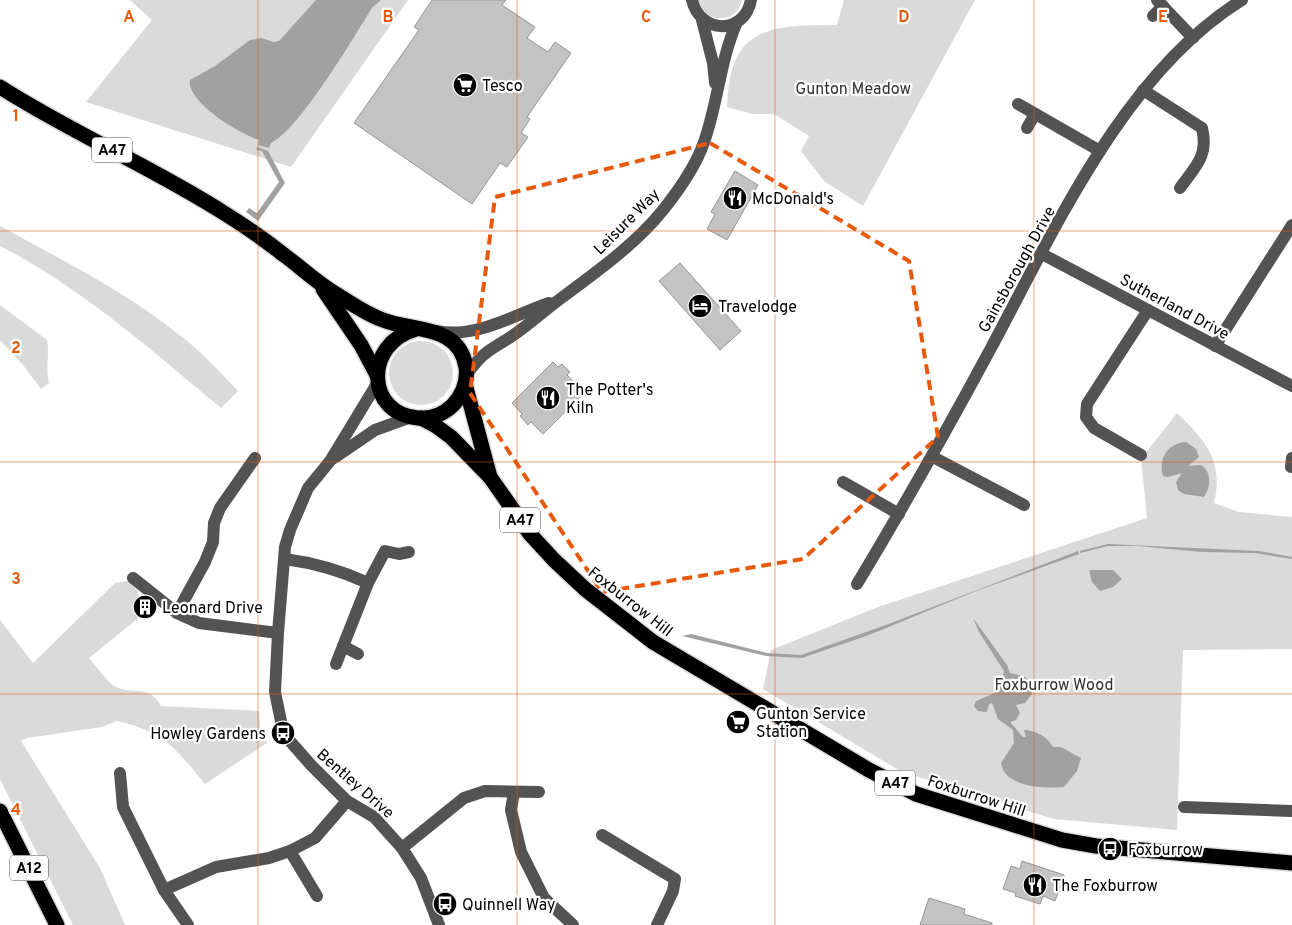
<svg xmlns="http://www.w3.org/2000/svg" width="1292" height="925" font-family="Overpass,sans-serif">
<rect width="100%" height="100%" fill="#fff"/>
<g fill="#dadada">
<polygon points="130,0 408,0 291,167 86,102 152,20"/>
<path d="M698 0H742C738 18 720 23 706 14Z"/>
<path d="M844 0H975L863 206 824 181 801 151 809 136 774 114H752L727 107C728 92 729 75 735 61 752 21 801 26 837 25Z"/>
<path d="M0 226C60 259 123 290 177 333 200 350 219 371 238 391L221 408C151 350 82 288 0 246Z"/>
<path d="M0 305 47 340C50 354 45 367 49 383L41 389 23 365 0 340Z"/>
<circle cx="421" cy="373" r="32"/>
<path d="M1177 413C1206 441 1224 461 1214 503L1239 512 1292 517V649L1183 650 1177 830 1054 819 902 772 763 689 771 650 878 607 1147 518 1141 459Z"/>
<path d="M127 581 138 591 141 616 89 658C95 665 109 684 116 687 135 696 148 683 161 706L259 711 260 727 267 743 205 784C175 748 165 732 117 721L102 727 27 738 21 741 100 868 125 925H73L0 779V620L33 663 115 583Z"/>
</g>
<g fill="#a1a1a1">
<path d="M316 0H381L372 8C353 38 300 129 271 143L269 148 258 145 259 140C241 135 186 102 190 80L215 66 250 40 262 38 273 42 279 41Z"/>
<polygon points="257,147 268,151 285,183 258,221 246,212 249,208 257,213 279,182 262,151 257,150"/>
<path d="M1186 442 1196 449 1199 457 1188 466 1201 465C1212 472 1211 487 1204 497L1184 494 1178 490 1176 482 1182 473 1168 477 1163 476C1158 458 1168 443 1186 442Z"/>
<polygon points="1108,544 1259,551 1292,557 1292,559 1255,553 1202,552 1137,546 1108,546 1080,553 1080,551"/>
<polygon points="1078,551 1079,554 976,591 869,635 802,658 766,656 682,636 691,634 767,653 801,655 886,625"/>
<polygon points="1089,570 1113,570 1122,579 1113,587 1100,591 1092,582"/>
<path d="M973 618 1007 665 1010 673 1024 676 1032 684V694L1025 703 1016 705 1020 713 1016 720 1010 722 1023 737H1026L1024 730C1035 730 1048 737 1053 747H1061L1081 758 1077 771 1064 787C1044 789 1004 787 1001 763L1014 743 1013 730 998 719 992 703 989 704 987 712 978 711 974 706 976 701 999 691 1004 671 979 632Z"/>
</g>
<g fill="#c3c3c3" stroke="#979797">
<polygon points="432,0 506,0 502,5 535,27 527,38 548,52 555,42 571,53 527,117 530,119 521,133 528,137 507,167 500,163 472,204 354,123 419,30 414,27"/>
<polygon points="735,171 758,185 727,240 707,229 715,214 711,212"/>
<polygon points="680,263 741,331 720,350 659,281"/>
<polygon points="553,362 558,367 562,364 570,372 567,375 584,393 543,434 531,422 528,425 520,416 522,414 512,403"/>
<polygon points="1022,861 1064,875 1065,882 1063,889 1058,893 1055,901 1043,896 1040,904 1015,896 1016,893 1003,889 1011,866 1020,869"/>
<polygon points="929,898 965,909 964,914 992,923 992,925 920,925"/>
</g>
<g fill="none" stroke-linecap="round" stroke-linejoin="round">
<g stroke="#dbdbdb" stroke-width="18">
<g id="highway">
<path d="M0 87C72 133 152 167 224 213 245 226 265 240 284 255 302 268 317 283 336 294 351 303 366 314 383 320 413 332 459 324 466 367 468 382 463 394 453 405 444 414 431 419 418 418 366 414 363 344 416 329"/>
<polyline points="323,289 361,345 377,375"/>
<polyline points="465,384 490,477"/>
<polyline points="421,418 436,426 451,437 490,477 530,534 554,560 585,589 653,642 869,770 916,794 1062,840 1096,846 1292,863"/>
<polyline points="0,811 57,925"/>
</g>
</g>
<g stroke="#535353" stroke-width="12">
<path d="M692 0C700 34 744 36 751 0"/>
<polyline points="1157,0 1193,38"/>
<polyline points="1153,16 1163,6"/>
<polyline points="702,20 713,63 715,83"/>
<path d="M1143 90 1202 128C1209 156 1195 167 1180 188"/>
<polyline points="1018,104 1100,151"/>
<polyline points="1027,128 1035,114"/>
<polyline points="1042,254 1292,386"/>
<path d="M437 331C475 339 514 315 549 303"/>
<polyline points="1215,346 1292,225"/>
<path d="M467 374C485 349 492 350 515 334 531 323 545 310 560 299 595 273 636 244 663 210 679 190 696 166 704 142 718 103 720 60 737 22"/>
<polyline points="378,382 330,461 308,488 290,530 285,547 278,633 275,692 282,726 289,740 311,765 347,801 374,817 402,848 421,878 439,925"/>
<polyline points="1141,455 1094,428 1086,417 1087,404 1148,310"/>
<polyline points="933,457 1024,505"/>
<polyline points="334,458 375,430 411,417"/>
<polyline points="1291,467 1292,458"/>
<polyline points="843,482 899,514"/>
<path d="M285 559C315 563 340 570 368 583"/>
<polyline points="133,578 177,613 199,623 278,633"/>
<path d="M857 584C904 506 948 428 991 348 1055 229 1124 73 1242 0"/>
<polyline points="177,613 205,562 213,542 214,523 220,508 255,458"/>
<polyline points="343,646 358,654"/>
<polyline points="336,664 368,583 385,551 399,554 409,552"/>
<polyline points="120,773 123,807 164,890 188,925"/>
<polyline points="514,792 511,810 521,852 544,898 573,925"/>
<polyline points="1184,807 1292,811"/>
<polyline points="602,835 675,879 673,891 657,925"/>
<polyline points="402,848 464,798 485,791 539,792"/>
<polyline points="290,851 317,896"/>
<polyline points="164,890 216,867 269,858 290,851 315,838 347,801"/>
</g>
<use href="#highway" stroke="#000" stroke-width="15"/>
</g>
<path fill="none" stroke="#e8590c" stroke-width="4" stroke-dasharray="10 6" stroke-linejoin="round" d="M710 143 909 261 938 437 803 559 602 592 470 393 495 197Z"/>
<path fill="none" stroke="#e8590c" stroke-width="1" stroke-opacity="0.55" d="M258 0V925M517 0V925M775 0V925M1034 0V925M0 231H1292M0 462H1292M0 694H1292"/>
<defs>
<g id="supermarket-disc" transform="scale(1.25)"><circle r="9.5" fill="#000" stroke="#fff"/><path d="M-6-5.5h2.5l.6 2H6L4.5 2H-2.5L-4.4-4H-6ZM-1.5 3.2a1.3 1.3 0 1 0 .1 0ZM3 3.2a1.3 1.3 0 1 0 .1 0Z" fill="#fff"/></g>
<g id="restaurant-disc" transform="scale(1.25)"><circle r="9.5" fill="#000" stroke="#fff"/><path d="M-5-6h1v4h1v-4h1v4h1v-4h1v5L-1.5 .5V6h-2V.5L-5-1ZM5-6V6H3V1.5H1.5Q1.5-4 5-6Z" fill="#fff"/></g>
<g id="hotel-disc" transform="scale(1.25)"><circle r="9.5" fill="#000" stroke="#fff"/><path d="M-6-4.5h1.5V1H6V5H4.5V3h-9V5H-6ZM-4 0a1.8 1.8 0 1 1 3.6 0ZM.5 0V-2.5h3Q6-2.5 6 0Z" fill="#fff"/></g>
<g id="building-disc" transform="scale(1.25)"><circle r="9.5" fill="#000" stroke="#fff"/><path d="M-4-6H4V6H1V3H-1V6H-4ZM-2.5-4.3h1.7v1.8h-1.7ZM.8-4.3h1.7v1.8H.8ZM-2.5-1h1.7V.8h-1.7ZM.8-1h1.7V.8H.8Z" fill="#fff"/></g>
<g id="bus-disc" transform="scale(1.25)"><circle r="9.5" fill="#000" stroke="#fff"/><path d="M-5-6H5V4H4V6H2V4H-2V6H-4V4H-5ZM-3.5-4V0h7V-4ZM-3.5 1.2v1.5H-2V1.2ZM2 1.2v1.5H3.5V1.2Z" fill="#fff"/></g>
</defs>
<g fill-rule="evenodd">
<use href="#supermarket-disc" x="465" y="85"/>
<use href="#restaurant-disc" x="735" y="198"/>
<use href="#hotel-disc" x="700" y="306"/>
<use href="#restaurant-disc" x="548" y="398"/>
<use href="#building-disc" x="145" y="607"/>
<use href="#supermarket-disc" x="738" y="722"/>
<use href="#bus-disc" x="283" y="733"/>
<use href="#bus-disc" x="1110" y="849"/>
<use href="#restaurant-disc" x="1035" y="885"/>
<use href="#bus-disc" x="445" y="904"/>
</g>
<g text-anchor="middle" stroke-width="4.5" stroke-linejoin="round" paint-order="stroke">
<g fill="#fff" stroke="#4c4c4c" stroke-width="1">
<rect x="92" y="137.5" width="40" height="25" rx="4"/>
<rect x="500" y="507.5" width="40" height="25" rx="4"/>
<rect x="875" y="770.5" width="40" height="25" rx="4"/>
<rect x="10" y="855.5" width="38" height="25" rx="4"/>
</g>
<g font-size="15" font-weight="bold" fill="#000">
<text x="112" y="155">A47</text>
<text x="520" y="525">A47</text>
<text x="895" y="788">A47</text>
<text x="29" y="873">A12</text>
</g>
<g font-size="16" fill="#000" stroke="#fff" text-anchor="start">
<text x="482" y="91">Tesco</text>
<text x="752" y="204">McDonald's</text>
<text x="718" y="312">Travelodge</text>
<text x="566" y="395">The Potter's<tspan x="566" dy="18">Kiln</tspan></text>
<text x="162" y="613">Leonard Drive</text>
<text x="756" y="719">Gunton Service<tspan x="756" dy="18">Station</tspan></text>
<text x="266" y="739" text-anchor="end">Howley Gardens</text>
<text x="1128" y="855">Foxburrow</text>
<text x="1052" y="891">The Foxburrow</text>
<text x="462" y="910">Quinnell Way</text>
</g>
<g font-size="16" fill="#313131" stroke="#fff">
<text x="853" y="94">Gunton Meadow</text>
<text x="1054" y="690">Foxburrow Wood</text>
</g>
<g font-size="16" fill="#000" stroke="#fff">
<text transform="translate(626 221) rotate(-45)" y="6">Leisure Way</text>
<text transform="translate(1016 269) rotate(-61)" y="6">Gainsborough Drive</text>
<text transform="translate(1175 306) rotate(28)" y="6">Sutherland Drive</text>
<text transform="translate(631 601) rotate(38)" y="6">Foxburrow Hill</text>
<text transform="translate(356 783) rotate(41)" y="6">Bentley Drive</text>
<text transform="translate(977 795) rotate(18)" y="6">Foxburrow Hill</text>
</g>
</g>
<g font-size="16" text-anchor="middle" font-weight="bold" fill="#e8590c" stroke="#fff" stroke-width="4.5" stroke-linejoin="round" paint-order="stroke">
<text x="129" y="22">A</text>
<text x="388" y="22">B</text>
<text x="646" y="22">C</text>
<text x="904" y="22">D</text>
<text x="1163" y="22">E</text>
<text x="16" y="121">1</text>
<text x="16" y="353">2</text>
<text x="16" y="584">3</text>
<text x="16" y="815">4</text>
</g>
</svg>
